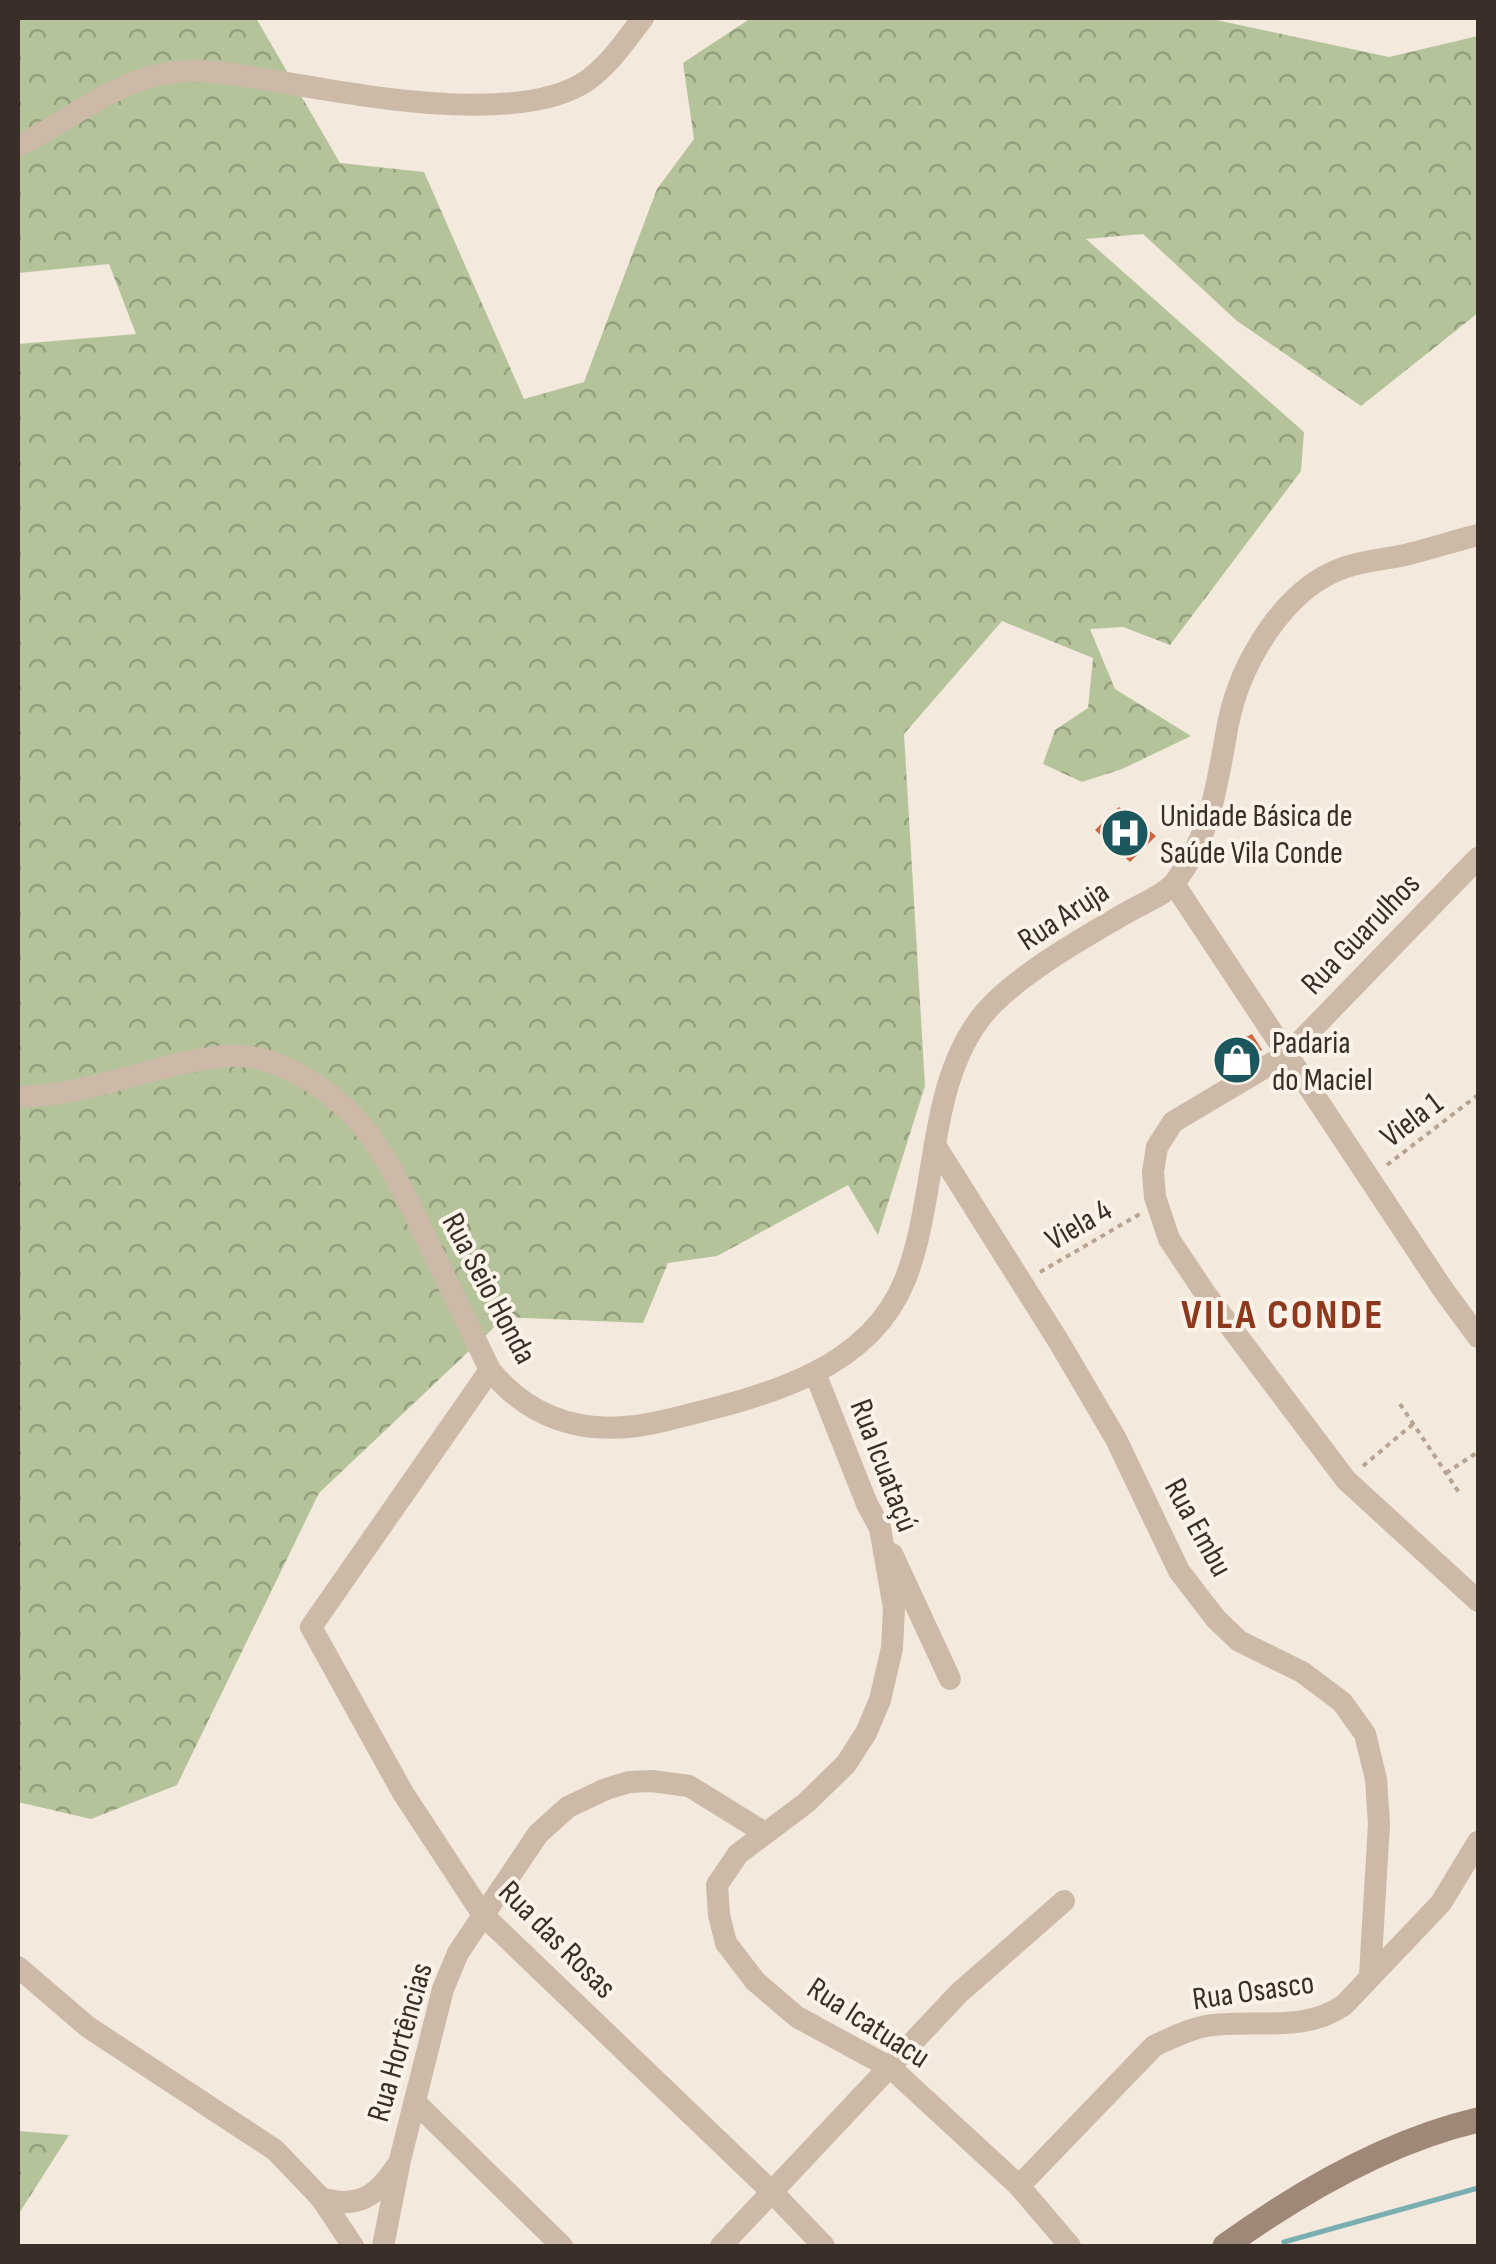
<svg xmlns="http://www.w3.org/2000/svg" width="1496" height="2264" font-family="'Sofia Sans Condensed',sans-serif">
<defs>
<pattern id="forest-crowns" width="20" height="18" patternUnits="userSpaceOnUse" patternTransform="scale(2.5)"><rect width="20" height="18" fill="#b5c39b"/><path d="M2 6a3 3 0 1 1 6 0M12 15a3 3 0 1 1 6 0" fill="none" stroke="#949f7e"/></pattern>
</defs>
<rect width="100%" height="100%" fill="#f3e9dc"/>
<g fill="url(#forest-crowns)">
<polygon points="18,18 256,18 340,163 424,172 524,399 584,382 657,189 694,139 683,63 751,18 1207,18 1389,57 1478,36 1478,313 1361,406 1237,321 1143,234 1086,239 1304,432 1301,471 1170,645 1123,627 1090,629 1115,689 1191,736 1122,769 1082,782 1043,764 1055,730 1088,708 1093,658 1002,621 904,734 925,1086 878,1235 848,1185 717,1256 668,1263 643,1323 505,1317 319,1493 177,1785 91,1819 18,1802 18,344 136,334 109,264 18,273"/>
<polygon points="18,2131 69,2135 18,2215"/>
</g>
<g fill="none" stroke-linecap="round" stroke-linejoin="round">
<polyline stroke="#7aafb2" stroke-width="5" points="1284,2242 1478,2188"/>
</g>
<g fill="#cc6642">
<polygon points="1119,807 1156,836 1130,862 1095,830"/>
<polygon points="1252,1034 1262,1050 1233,1069 1220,1050"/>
</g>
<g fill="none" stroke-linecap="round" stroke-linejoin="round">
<g stroke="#b8a391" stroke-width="4" stroke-dasharray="5 5" stroke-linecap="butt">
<polyline points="1387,1165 1478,1095"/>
<polyline points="1040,1272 1140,1214"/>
<polyline points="1400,1404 1460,1494"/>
<polyline points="1363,1466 1413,1424"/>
<polyline points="1446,1473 1478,1452"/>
</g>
<g stroke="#ccb9a7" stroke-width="22">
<path d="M18 146C67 122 112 82 168 73 204 67 245 76 281 82 358 95 521 127 588 80 611 63 626 40 643 18"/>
<polyline points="1478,858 1289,1053 1173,1122 1157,1147 1153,1172 1155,1197 1169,1239 1205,1293 1346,1480 1478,1601"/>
<polyline points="1174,884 1442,1288 1478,1337"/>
<path d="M18 1097C89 1096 155 1063 226 1056 279 1052 337 1093 368 1133 392 1166 409 1203 427 1240 448 1283 469 1326 490 1370 536 1426 597 1438 667 1420 755 1398 867 1375 905 1280 920 1242 925 1202 932 1162 940 1112 949 1061 979 1020 1008 980 1083 938 1126 913 1141 904 1166 895 1176 881 1213 831 1217 782 1228 724 1240 664 1284 587 1346 567 1365 561 1386 559 1405 555 1430 549 1454 541 1478 535"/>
<polyline points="935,1145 1059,1342 1116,1439 1179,1571 1216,1619 1239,1641 1302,1672 1342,1702 1365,1734 1376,1779 1379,1824 1370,1975"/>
<polyline points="490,1370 311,1627 403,1793 483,1915 773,2193 824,2246"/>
<polyline points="815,1373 867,1504 880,1528 894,1608 892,1648 880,1700 866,1733 846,1764 806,1803 738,1854 717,1885 719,1915 726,1943 755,1981 797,2017 891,2068 1019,2186 1070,2246"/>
<polyline points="892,1554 950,1679"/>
<polyline points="18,1967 88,2027 275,2150 321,2198 353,2246"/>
<polyline points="415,2102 562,2246"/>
<path d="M1019 2186 1154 2046C1171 2038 1187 2030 1206 2026 1253 2018 1303 2034 1344 2005L1441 1903 1478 1842"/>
<path d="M321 2198C357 2209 376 2197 396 2167"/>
<polyline points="383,2246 400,2160 443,1989 458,1953 538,1834 568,1807 606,1789 629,1782 652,1781 689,1786 765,1833"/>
<polyline points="721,2246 959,1993 1064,1901"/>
</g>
<path stroke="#a08878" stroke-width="25" d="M1225 2246C1300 2192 1388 2141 1478 2120"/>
</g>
<defs>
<g id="hospital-disc" transform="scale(2.5)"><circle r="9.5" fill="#1b575c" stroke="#fbf3e9"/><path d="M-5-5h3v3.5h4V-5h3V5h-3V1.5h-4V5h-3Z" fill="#fff"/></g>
<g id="shop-disc" transform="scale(2.5)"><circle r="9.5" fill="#1b575c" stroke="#fbf3e9"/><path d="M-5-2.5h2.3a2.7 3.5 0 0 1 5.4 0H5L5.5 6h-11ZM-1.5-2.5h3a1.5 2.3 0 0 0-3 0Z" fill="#fff"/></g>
</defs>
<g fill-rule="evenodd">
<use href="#hospital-disc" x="1125" y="833"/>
<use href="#shop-disc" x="1237" y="1060"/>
</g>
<g text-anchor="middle" stroke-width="8" stroke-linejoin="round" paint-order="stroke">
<g font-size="32" fill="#392e28" stroke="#fbf3e9" text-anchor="start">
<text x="1160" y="826">Unidade Básica de<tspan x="1160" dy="37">Saúde Vila Conde</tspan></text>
<text x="1272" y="1053">Padaria<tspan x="1272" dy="37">do Maciel</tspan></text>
</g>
<g font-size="32" fill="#392e28" stroke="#fbf3e9">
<text transform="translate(1063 915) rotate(-33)" y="11">Rua Aruja</text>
<text transform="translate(1360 933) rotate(-46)" y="11">Rua Guarulhos</text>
<text transform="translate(1411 1119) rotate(-37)" y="11">Viela 1</text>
<text transform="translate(1078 1224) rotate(-30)" y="11">Viela 4</text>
<text transform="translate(490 1288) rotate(62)" y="11">Rua Seio Honda</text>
<text transform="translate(885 1465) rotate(69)" y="11">Rua Icuataçú</text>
<text transform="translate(1199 1527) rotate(61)" y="11">Rua Embu</text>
<text transform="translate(558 1939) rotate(45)" y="11">Rua das Rosas</text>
<text transform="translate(1253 1990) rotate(-8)" y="11">Rua Osasco</text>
<text transform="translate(869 2022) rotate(33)" y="11">Rua Icatuacu</text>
<text transform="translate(399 2042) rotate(-74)" y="11">Rua Hortências</text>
</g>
<g font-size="42" font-weight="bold" letter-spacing="2.5" fill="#8c391d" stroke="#fbf3e9">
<text x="1283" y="1328">VILA CONDE</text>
</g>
</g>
<rect width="1496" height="2264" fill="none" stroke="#392e28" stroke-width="40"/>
</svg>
